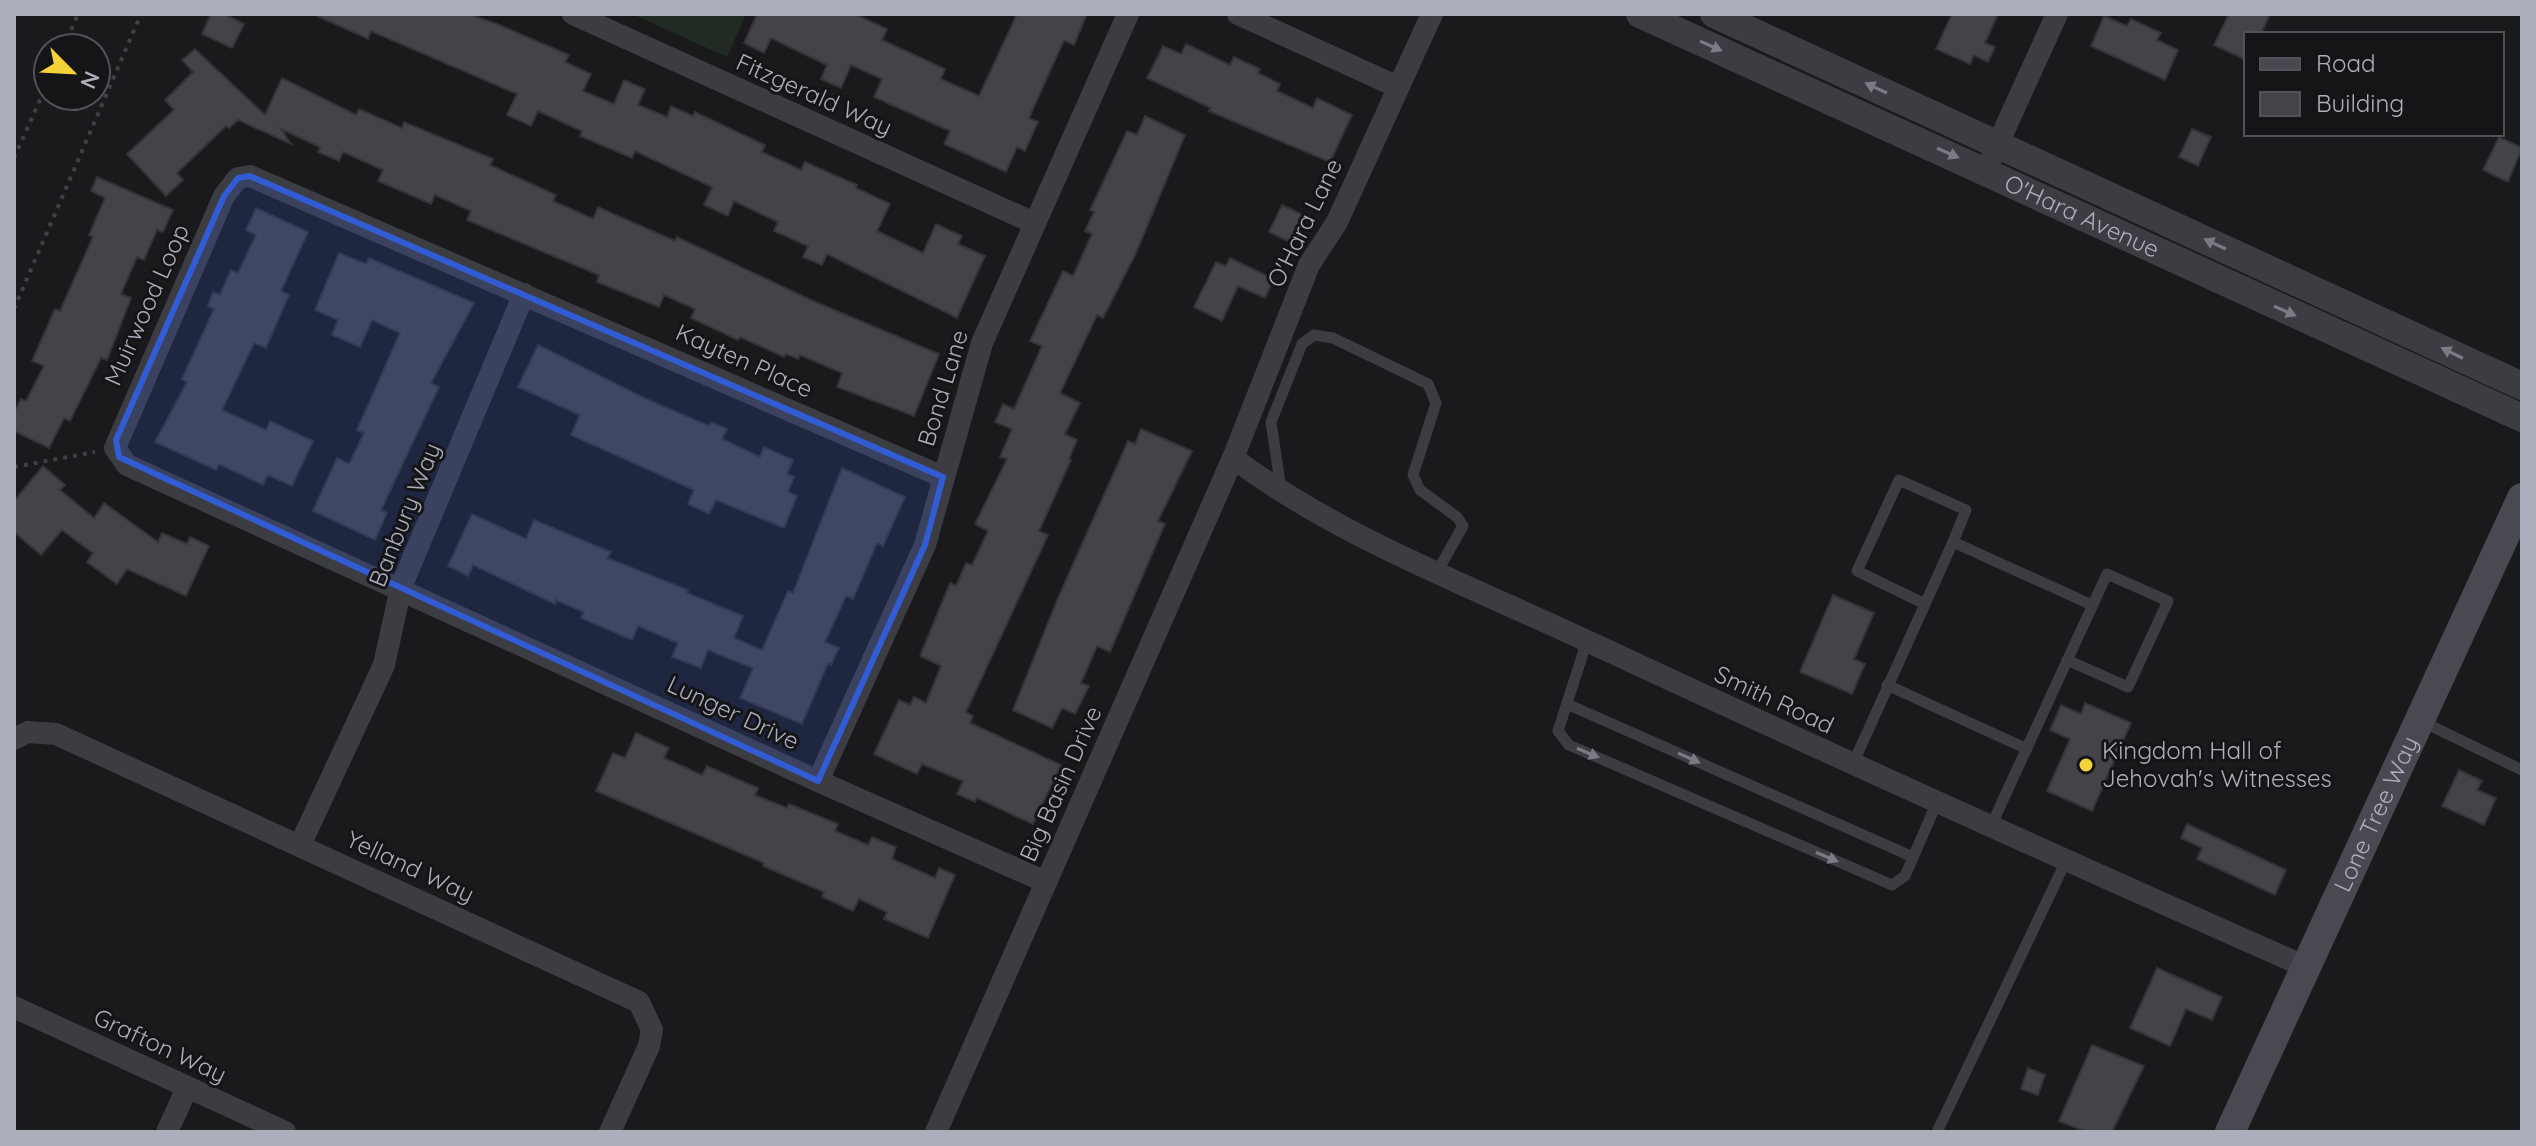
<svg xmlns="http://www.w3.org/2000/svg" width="2536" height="1146" font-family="Quicksand,sans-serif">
<rect width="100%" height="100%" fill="#1a191c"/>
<polygon fill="#212a23" points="632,14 746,14 727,57"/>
<g fill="#444349" stroke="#343338" stroke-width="2">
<polygon points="211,14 224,14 244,24 232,48 202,34"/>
<polygon points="313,14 468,14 497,24 569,55 565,62 591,74 583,91 614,104 624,80 645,89 638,105 667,117 671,106 693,116 695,112 765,145 762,152 801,170 805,162 857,185 856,188 890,204 877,231 923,253 936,224 962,236 958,244 985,256 957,318 827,254 822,265 803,257 808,246 774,231 778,222 734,201 728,216 704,205 712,187 635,151 632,158 580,136 582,131 538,111 531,126 507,115 517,94 371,31 368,39"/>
<polygon points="757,14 855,14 887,29 882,40 945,69 941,79 979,96 1017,14 1087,14 1074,45 1064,40 1029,118 1038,122 1025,151 1017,147 1006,172 944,144 950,131 874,97 882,79 851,65 841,88 821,79 827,65 771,38 764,53 744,43"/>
<polygon points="1952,14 1998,14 1985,43 1995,47 1988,62 1974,55 1970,64 1936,49"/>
<polygon points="2229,14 2270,14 2261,34 2246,34 2246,60 2214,45"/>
<polygon points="2104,16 2127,26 2131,19 2161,33 2157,40 2178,50 2165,80 2091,46"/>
<polygon points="1186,44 1230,65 1234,57 1260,69 1258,73 1280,84 1277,91 1313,108 1317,98 1352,115 1330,162 1209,111 1211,108 1147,78 1163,46 1181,54"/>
<polygon points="195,49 265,115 282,78 356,115 359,109 402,128 404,122 493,159 490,165 556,195 553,201 593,219 598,207 675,241 677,237 811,300 939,354 914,416 837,387 842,373 800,355 798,359 786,354 784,357 740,337 738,340 691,318 695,309 664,295 659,307 597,282 599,275 467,220 471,211 435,195 431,204 378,181 383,170 343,152 339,161 318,152 320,147 281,129 291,144 238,120 229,128 226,126 177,173 183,180 166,196 127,154 174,110 165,100 193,72 182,60"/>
<polygon points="1145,116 1185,135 1136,253 1103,318 1097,315 1060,393 1080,403 1065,434 1077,440 1069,459 1071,460 1039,531 1048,535 966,712 973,716 970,723 1061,765 1033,824 977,798 975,802 957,794 963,781 922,764 917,774 874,754 899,700 910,705 914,697 926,703 941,666 920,656 950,583 956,586 966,563 972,565 988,531 975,524 1007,459 1000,457 1012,429 995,422 1003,404 1014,409 1042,346 1030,341 1063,271 1073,276 1092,234 1085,231 1094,212 1090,210 1127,131 1137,135"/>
<polygon points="2192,129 2211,137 2198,166 2179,157"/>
<polygon points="2499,137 2522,148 2508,182 2483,170"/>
<polygon points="97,177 173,210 163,232 157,230 144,260 137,257 121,294 131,298 107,360 101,358 70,421 64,418 49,448 14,431 14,412 21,399 26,401 44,366 32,361 55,309 60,311 93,237 89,235 105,198 91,191"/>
<polygon points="1282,205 1305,216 1292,243 1269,232"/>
<polygon points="256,208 308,232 281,291 289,295 266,348 254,343 222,410 266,430 270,421 313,441 292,486 268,475 263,485 219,464 216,470 155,442 187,382 182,379 214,309 208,306 213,292 220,295 231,270 238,273 256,235 246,230"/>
<polygon points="339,253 366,264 369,258 474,303 431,383 439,387 381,510 387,513 375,540 313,511 337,458 349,464 364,433 357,430 400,333 372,320 360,347 332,335 338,320 315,310"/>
<polygon points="1230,258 1274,279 1265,298 1238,286 1222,321 1194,307 1216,262 1226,266"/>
<polygon points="538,345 646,399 709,426 711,422 727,429 722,439 760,457 764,447 793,460 787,474 794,477 788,492 797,496 784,528 716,500 709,514 688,504 694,490 571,435 580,415 518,387"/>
<polygon points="1141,429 1192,451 1158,521 1165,524 1110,652 1097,646 1081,683 1089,686 1075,714 1062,708 1052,728 1013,710 1058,598 1128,441 1135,444"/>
<polygon points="43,466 65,485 60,490 94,518 104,503 158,542 162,533 187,544 190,537 209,546 186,596 127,569 117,584 87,562 93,553 62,530 41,555 14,532 14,501"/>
<polygon points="842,468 905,497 883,546 877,543 853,599 846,596 825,642 839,648 831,665 828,663 802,724 740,698 753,668 708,650 701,668 672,657 678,643 638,626 632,640 581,618 584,612 556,600 555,604 473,565 468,576 448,566 472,514 526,539 534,520 611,552 607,558 688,590 687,593 743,616 734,638 762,650 788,591 793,593"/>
<polygon points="1833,595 1874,613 1854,659 1865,664 1852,694 1800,672"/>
<polygon points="2085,703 2131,723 2092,811 2047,791 2070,739 2050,730 2061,705 2081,714"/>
<polygon points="636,733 669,748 664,758 702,775 707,766 758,788 755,795 787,808 789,804 838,824 835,831 868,845 872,837 896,847 892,859 935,878 939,868 955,875 928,938 884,919 887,912 859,899 853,911 822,897 824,892 763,866 764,863 596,791 613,753 625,758"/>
<polygon points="2459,770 2482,781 2477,790 2496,798 2484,825 2442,806"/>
<polygon points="2187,824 2286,870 2275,895 2197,859 2202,848 2181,838"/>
<polygon points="2157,968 2222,997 2212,1020 2186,1009 2170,1046 2130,1028"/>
<polygon points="2092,1045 2144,1066 2112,1132 2086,1132 2059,1121"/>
<polygon points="2028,1068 2045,1075 2038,1095 2021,1089"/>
</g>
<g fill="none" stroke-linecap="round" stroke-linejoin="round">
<g stroke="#404148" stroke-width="4" stroke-dasharray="4 6" stroke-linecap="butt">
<polyline points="63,48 78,14"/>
<polyline points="14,158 48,82"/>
<polyline points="14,309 141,14"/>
<polyline points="14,467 95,452"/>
</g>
<g stroke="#3c3c43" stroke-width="11">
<polyline points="1281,489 1271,422 1302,344 1314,335 1333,338 1428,384 1436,403 1413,475 1420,490 1457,517 1463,526 1437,572"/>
<polyline points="1925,604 1857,571 1899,480 1966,510 1953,542"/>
<polyline points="1587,641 1558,731 1569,745 1892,885 1905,876 1938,800"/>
<polyline points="1887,685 2027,749"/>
<polyline points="1567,704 1913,857"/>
<polyline points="2421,721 2522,770"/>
<polyline points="1852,766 1953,542 2092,605"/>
<polyline points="1991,826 2107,574 2168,601 2128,687 2067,660"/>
<polyline points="1937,1132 2066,861"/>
</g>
<g stroke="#3c3c43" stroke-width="22">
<polyline points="573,14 1034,223"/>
<polyline points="1238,14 1398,87"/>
<polyline points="1991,159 2057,14"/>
<path d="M1233 458C1339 537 1468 585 1587 641 1825 752 2064 860 2304 966"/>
<polyline points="943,477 250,176 238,178 224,196 115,448 127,465 818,781 1046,882"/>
<polyline points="14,739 28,732 56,734 639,1002 652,1030 649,1046 610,1132"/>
<polyline points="818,781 925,545 982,343 1128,14"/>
<polyline points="300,845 384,665 401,587 524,294"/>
<polyline points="14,1007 285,1132"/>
<polyline points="167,1132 187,1088"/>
<polyline points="936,1132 1233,458 1309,265 1337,222 1432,14"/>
</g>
<g stroke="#3c3c43" stroke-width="28">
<path id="s1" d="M1640 14 2522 418"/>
<polyline points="1714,14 2522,386"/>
</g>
<path stroke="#484951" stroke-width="30" id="s2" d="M2230 1132 2522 498"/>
</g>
<defs><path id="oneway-solid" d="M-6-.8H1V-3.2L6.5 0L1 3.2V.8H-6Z" transform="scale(2)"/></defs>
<g fill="#7a7b85">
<use href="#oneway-solid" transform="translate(1711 46) rotate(24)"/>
<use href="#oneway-solid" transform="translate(1876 88) rotate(-155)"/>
<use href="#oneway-solid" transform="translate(1948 153) rotate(24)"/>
<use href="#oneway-solid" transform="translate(2215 244) rotate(-155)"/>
<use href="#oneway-solid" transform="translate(2285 311) rotate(24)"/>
<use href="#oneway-solid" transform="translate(2452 353) rotate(-154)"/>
<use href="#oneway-solid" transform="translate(1588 753) rotate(23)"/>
<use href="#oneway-solid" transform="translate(1689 758) rotate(24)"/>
<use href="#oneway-solid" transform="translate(1827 857) rotate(23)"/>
</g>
<path fill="#325cd4" fill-opacity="0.2" stroke="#325cd4" stroke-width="6" stroke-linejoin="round" d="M250 176 943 477 925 545 818 781 119 457 116 440 224 196 238 178Z"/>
<circle fill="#f3d23a" stroke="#151417" stroke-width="3" cx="2086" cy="765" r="8"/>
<g text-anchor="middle" stroke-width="6" stroke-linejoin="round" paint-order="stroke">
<g font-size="24" fill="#acaebb" stroke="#151417">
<text transform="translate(814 95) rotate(24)" y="8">Fitzgerald Way</text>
<text dy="8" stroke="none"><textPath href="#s1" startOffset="486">O'Hara Avenue</textPath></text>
<text transform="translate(1305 223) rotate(-64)" y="8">O'Hara Lane</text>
<text transform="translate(147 305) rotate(-66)" y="8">Muirwood Loop</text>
<text transform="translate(744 361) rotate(24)" y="8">Kayten Place</text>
<text transform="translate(943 388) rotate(-73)" y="8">Bond Lane</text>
<text transform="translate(405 515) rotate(-68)" y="8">Banbury Way</text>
<text transform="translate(1774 700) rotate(25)" y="8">Smith Road</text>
<text transform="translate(733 713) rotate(25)" y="8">Lunger Drive</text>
<text transform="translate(1061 784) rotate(-66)" y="8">Big Basin Drive</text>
<text dy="8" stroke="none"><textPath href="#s2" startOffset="350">Lone Tree Way</textPath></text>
<text transform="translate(410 867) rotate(25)" y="8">Yelland Way</text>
<text transform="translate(160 1046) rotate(25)" y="8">Grafton Way</text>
</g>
<g font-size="24" fill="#acaebb" stroke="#151417" text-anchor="start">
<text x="2102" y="759">Kingdom Hall of<tspan x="2102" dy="28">Jehovah's Witnesses</tspan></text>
</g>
</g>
<rect width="2536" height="1146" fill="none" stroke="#acaebb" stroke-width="32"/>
<rect x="2244" y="32" width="260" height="104" fill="#151417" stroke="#515259" stroke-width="2"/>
<rect x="2260" y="58" width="40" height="12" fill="#484951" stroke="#515259" stroke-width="2"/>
<text x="2316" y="72" font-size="24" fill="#acaebb">Road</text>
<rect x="2260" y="92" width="40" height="24" fill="#444349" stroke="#515259" stroke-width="2"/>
<text x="2316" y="112" font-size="24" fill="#acaebb">Building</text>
<g transform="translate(72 72) rotate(114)"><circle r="38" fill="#151417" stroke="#515259" stroke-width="2"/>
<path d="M0-6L14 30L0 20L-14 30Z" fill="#f3d23a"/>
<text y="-12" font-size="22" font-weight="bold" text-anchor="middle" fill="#acaebb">N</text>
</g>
</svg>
